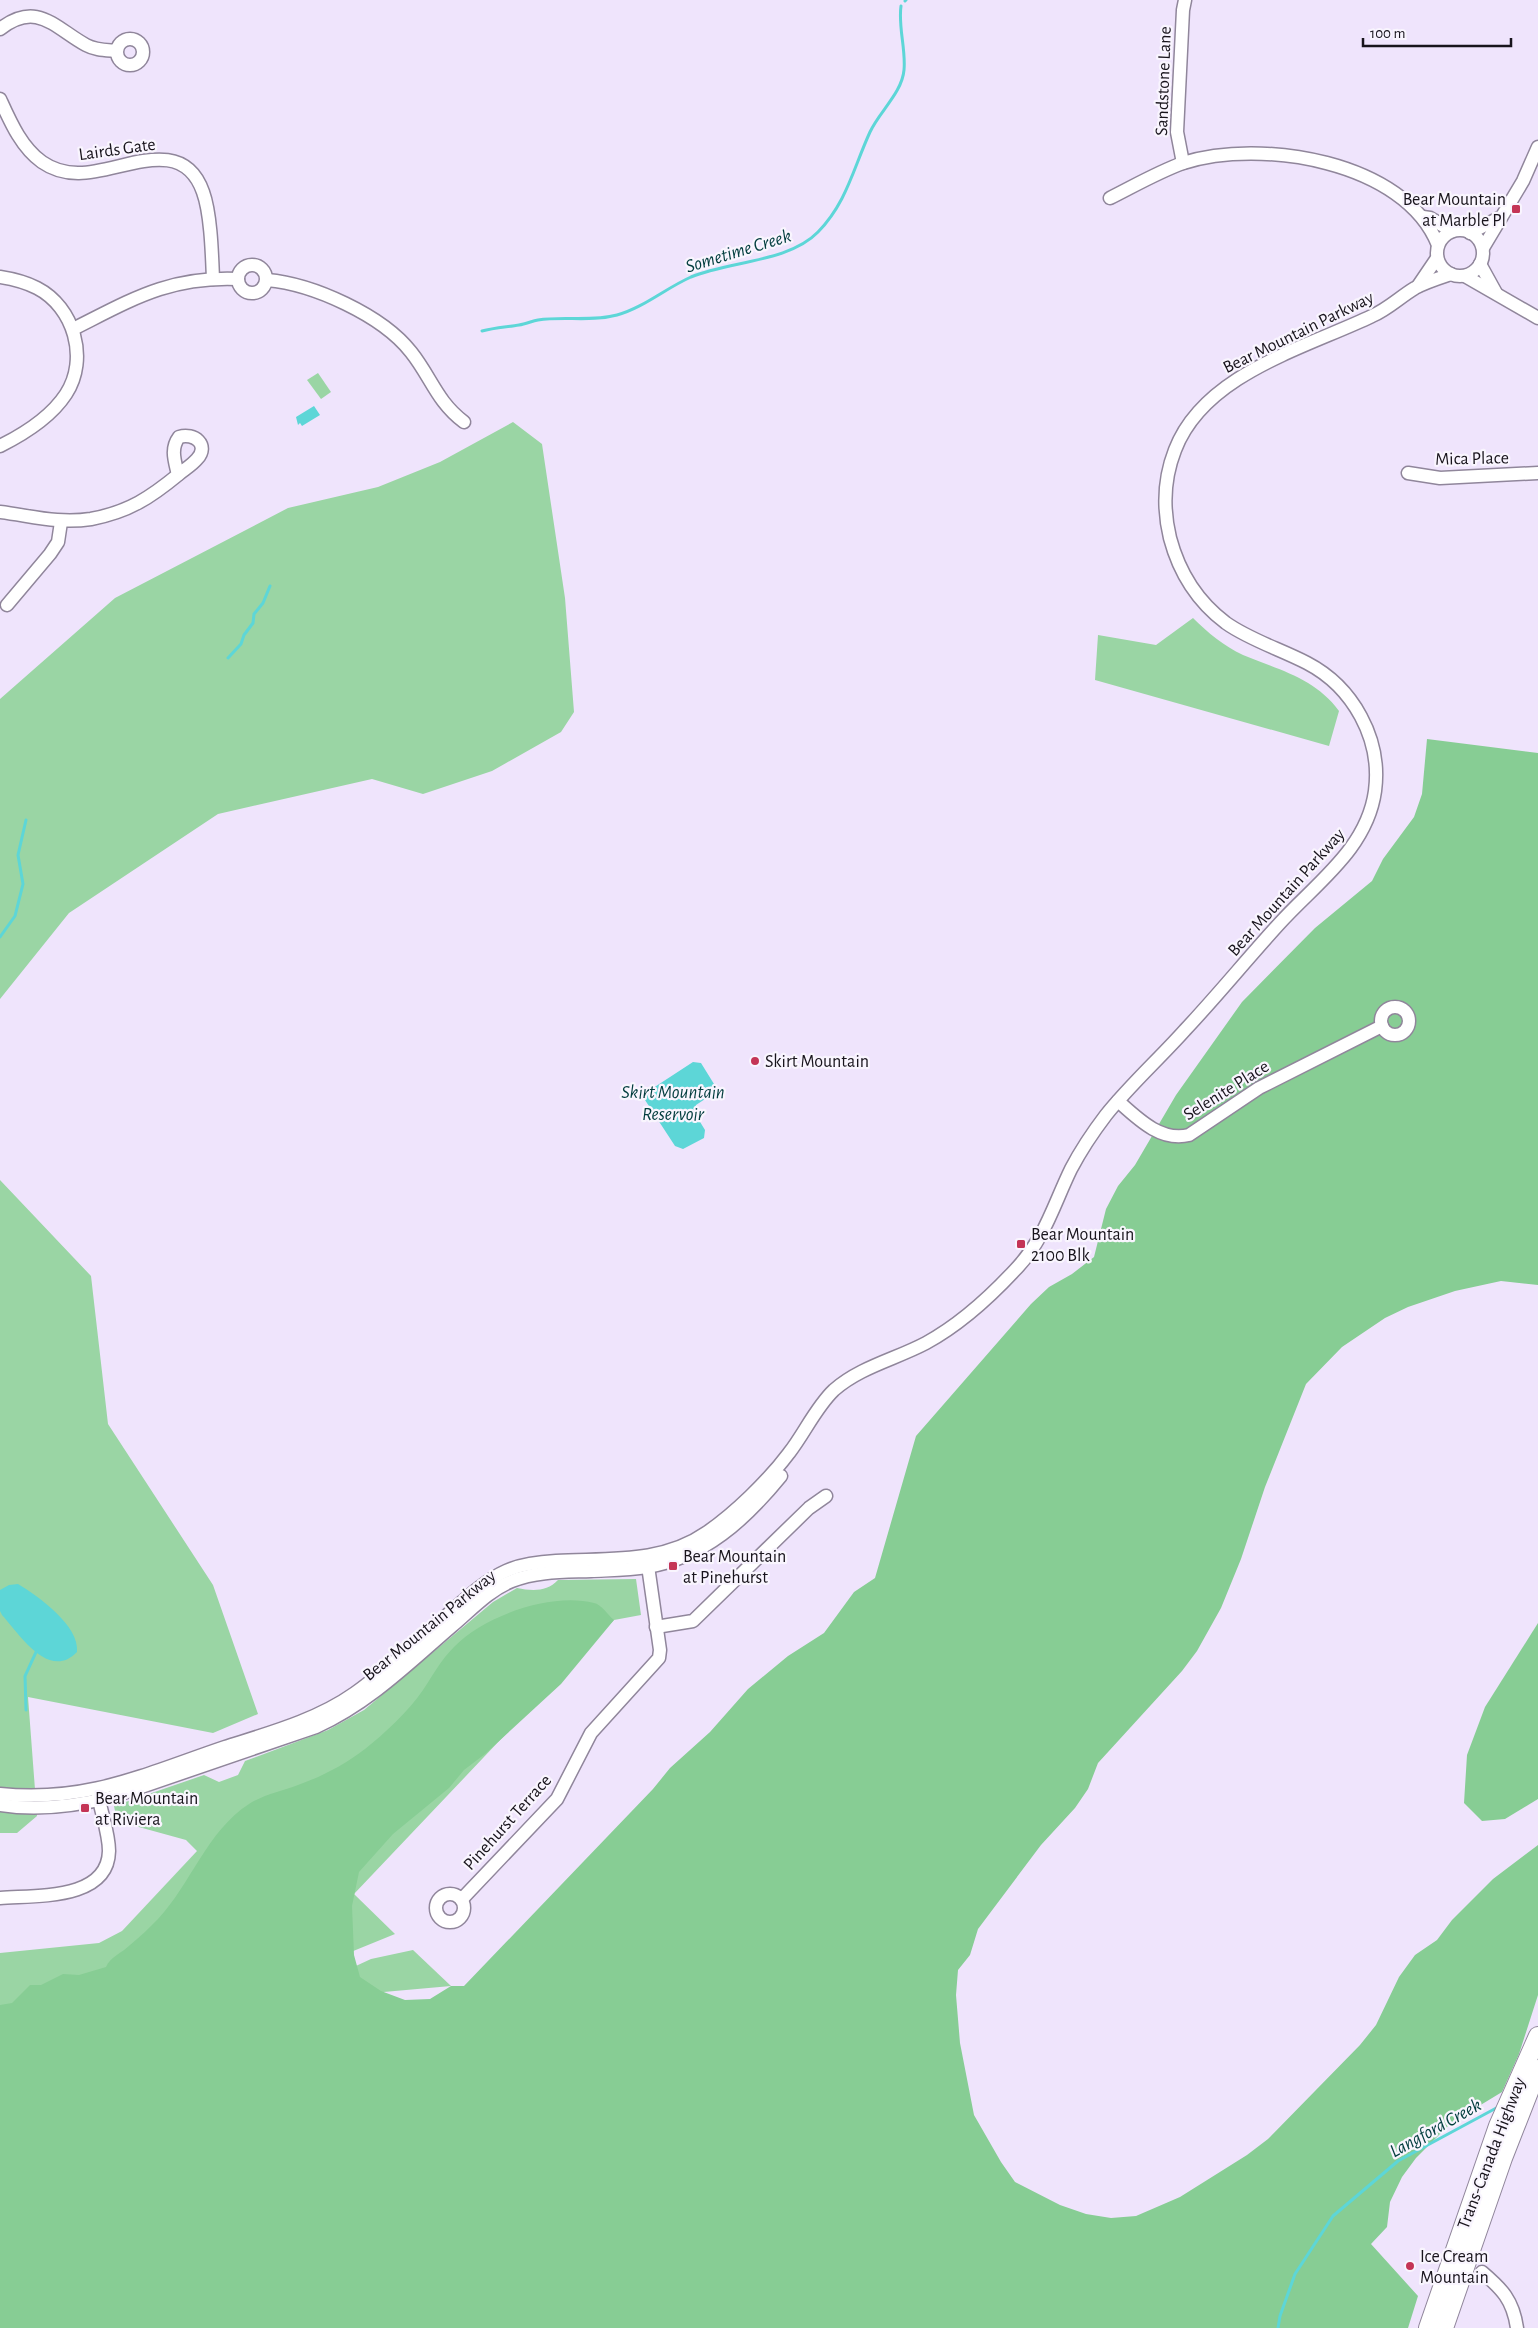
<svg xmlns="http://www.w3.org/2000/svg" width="1538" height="2328" font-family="'Alegreya Sans',sans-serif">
<rect width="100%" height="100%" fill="#efe4fc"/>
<g fill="#9ad5a4">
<polygon points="318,373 331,392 321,399 307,380"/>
<polygon points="513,422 542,444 565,598 574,712 561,732 492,771 423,794 372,779 218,814 69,913 0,999 0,699 115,598 288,508 378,487 440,462"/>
<path d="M1193 618C1208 633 1224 646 1243 655 1279 670 1315 678 1339 711L1329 746 1095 680 1098 635 1156 645Z"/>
<polygon points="0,1180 91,1276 108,1424 213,1585 258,1714 213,1733 28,1697 37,1816 17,1833 0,1833"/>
<path d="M636 1579 641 1615 614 1620 354 1894 395 1934 341 1956 0 2025V1953L99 1943 122 1931 197 1851 186 1840 117 1821 114 1806 204 1775 219 1782 238 1775 245 1761 328 1730 364 1710 493 1602 517 1588C532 1591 547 1592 558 1580Z"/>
<polygon points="413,1950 451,1986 350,1995 345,1971 371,1959"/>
</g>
<g fill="#87cd94">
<path d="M1427 739 1538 753V1285L1501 1281 1455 1291 1408 1307 1385 1318 1342 1347 1306 1384 1265 1487 1241 1559 1221 1608 1197 1651 1182 1671 1098 1763 1088 1789 1075 1808 1041 1845 978 1929 970 1955 958 1970 956 1995 960 2043 974 2115 1001 2162 1015 2182 1060 2205 1086 2214 1111 2218 1136 2216 1180 2197 1247 2155 1268 2139 1360 2045 1376 2025 1399 1977 1415 1955 1437 1940 1452 1920 1493 1879 1538 1845V1995L1519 2054 1502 2092 1451 2123 1416 2158 1402 2177 1390 2202 1387 2227 1371 2244 1418 2296 1408 2328H0V2005L12 2003 30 1985H41L63 1974 79 1975 106 1967C110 1957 122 1953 130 1945 140 1937 149 1928 158 1919 191 1884 207 1831 249 1804 265 1794 282 1791 298 1785 323 1776 344 1765 365 1749 385 1733 408 1712 423 1690 433 1675 441 1660 454 1647 484 1616 551 1592 594 1603 601 1604 608 1615 614 1620L561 1684 485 1754 464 1770 449 1788 393 1834 359 1872 352 1906 354 1955 360 1977 381 1991 405 2000 430 1999 451 1986H464L653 1789 670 1768 710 1732 748 1689 788 1656 824 1633 854 1592 875 1578 916 1436 1031 1304 1049 1287 1072 1274 1094 1257 1106 1209 1118 1186 1135 1165 1176 1095 1242 1002 1315 928 1372 881 1383 859 1414 817 1422 794Z"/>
<polygon points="1538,1623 1538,1799 1505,1819 1482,1821 1464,1803 1467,1755 1485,1707"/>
</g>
<g fill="#5dd6d7">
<polygon points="314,406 320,415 302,426 300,423 298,425 296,417"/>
<polygon points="693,1062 701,1063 714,1084 711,1095 696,1105 694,1112 705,1130 704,1138 683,1149 675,1146 645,1100 647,1092"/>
<path d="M18 1584C38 1596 80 1626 77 1652 49 1681 20 1635 2 1615L0 1611V1590L9 1585Z"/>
</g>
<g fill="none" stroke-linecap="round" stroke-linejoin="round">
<g stroke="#5dd6d7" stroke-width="3">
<polyline points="905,1 906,0"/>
<path d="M482 331C494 328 507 327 519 325 526 324 532 321 538 320 564 316 591 322 617 315 643 308 666 288 691 277 730 261 789 262 818 232 847 202 853 169 870 132 879 112 902 93 904 70 906 49 898 27 901 6"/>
<polyline points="228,658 241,644 244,635 253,623 254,614 263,603 270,586"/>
<polyline points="0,937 15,916 23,884 18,855 26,820"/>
<polyline points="26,1710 25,1676 36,1652"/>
<polyline points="1278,2328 1280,2316 1295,2274 1333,2216 1398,2161 1500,2106"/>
</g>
<g stroke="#90869b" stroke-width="15">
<g id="minor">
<path d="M0 29C37 0 55 28 86 45 95 50 105 50 116 51"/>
<circle cx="130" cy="52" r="13"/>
<path d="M0 99C10 121 21 147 42 162 52 169 65 173 78 173 119 174 182 132 203 192 211 214 212 255 213 279"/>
<polyline points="1183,163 1177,132 1183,10 1185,0"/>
<path d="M1110 198C1134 186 1158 172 1183 163 1260 138 1405 161 1438 245"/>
<polyline points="1423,217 1430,218 1452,231"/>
<circle cx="1460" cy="253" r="23"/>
<polyline points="1470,233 1499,218"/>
<polyline points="1483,248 1523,181 1538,147"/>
<polyline points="1480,264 1496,293"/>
<circle cx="252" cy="279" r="14"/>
<polyline points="1465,276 1538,318"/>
<path d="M0 277C13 279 25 282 37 288 74 307 89 359 66 394 51 417 24 434 0 446"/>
<path d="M267 280C313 284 382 315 411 352 431 377 437 402 464 422"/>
<polyline points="1418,286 1437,258"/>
<path d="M73 329C131 300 169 276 238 279"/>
<polyline points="1408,473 1440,478 1538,473"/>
<path d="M0 512C32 516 59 524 91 519 129 512 151 497 179 474 185 469 192 465 197 459 210 445 194 432 179 437 170 449 175 461 178 475"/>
<polyline points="7,605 50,554 58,542 61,522"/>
<circle cx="1395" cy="1021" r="14"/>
<path d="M1118 1101C1138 1119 1161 1142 1189 1135L1259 1088 1382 1026"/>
<polyline points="656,1627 693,1621 809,1508 826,1496"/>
<path d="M0 1794C87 1803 145 1774 225 1747 269 1733 317 1720 355 1693 390 1668 422 1637 454 1609 470 1595 486 1580 506 1571 521 1564 539 1562 556 1561 606 1558 662 1564 706 1533 734 1514 768 1481 789 1453 804 1434 816 1407 834 1390 860 1367 896 1359 926 1343 959 1325 989 1298 1015 1270 1045 1239 1053 1206 1071 1169 1081 1150 1093 1132 1106 1115 1130 1085 1159 1059 1185 1030 1217 996 1247 959 1279 924 1316 883 1367 849 1375 791 1382 739 1353 687 1307 663 1280 649 1250 640 1226 623 1198 602 1179 572 1170 538 1163 509 1164 478 1175 450 1204 374 1305 348 1372 316 1388 309 1400 297 1415 288 1426 282 1439 278 1451 274"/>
<path d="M0 1805C37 1811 76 1806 112 1797L316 1727C369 1703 409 1663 452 1626 471 1610 489 1590 512 1581 537 1571 565 1572 591 1571 610 1570 629 1570 647 1567 704 1558 746 1519 781 1476"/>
<circle cx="450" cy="1908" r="14"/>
<path d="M0 1898C34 1895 108 1901 109 1851 109 1833 101 1813 98 1794"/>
<polyline points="462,1899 557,1799 591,1733 659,1658 660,1650 647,1559"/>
<path d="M1482 2272C1502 2289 1513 2300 1517 2328"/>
</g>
</g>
<g stroke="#90869b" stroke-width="20">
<g id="highway">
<polyline points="1428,2328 1498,2126 1538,2036"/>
<polyline points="1444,2328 1503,2158 1538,2069"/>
</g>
</g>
<use href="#minor" stroke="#fff" stroke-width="12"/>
<use href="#highway" stroke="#fff" stroke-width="18"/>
</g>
<g fill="#c43456" stroke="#f9f5fe" stroke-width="2">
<rect x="1511" y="204" width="10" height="10" rx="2.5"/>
<circle cx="755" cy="1061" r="5"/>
<rect x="1016" y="1239" width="10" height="10" rx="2.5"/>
<rect x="668" y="1561" width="10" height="10" rx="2.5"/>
<rect x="80" y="1803" width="10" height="10" rx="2.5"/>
<circle cx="1410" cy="2266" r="5"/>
</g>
<g text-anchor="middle" stroke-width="4.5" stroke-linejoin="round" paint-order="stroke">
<g font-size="18" fill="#18141c" stroke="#f9f5fe">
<text transform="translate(1163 81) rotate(-88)" y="6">Sandstone Lane</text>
<text transform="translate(117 149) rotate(-8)" y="6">Lairds Gate</text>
<text transform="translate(1298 332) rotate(-26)" y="6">Bear Mountain Parkway</text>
<text transform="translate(1472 458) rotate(-1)" y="6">Mica Place</text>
<text transform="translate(1286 892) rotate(-48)" y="6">Bear Mountain Parkway</text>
<text transform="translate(1226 1090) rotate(-32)" y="6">Selenite Place</text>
<text transform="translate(429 1625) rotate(-39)" y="6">Bear Mountain Parkway</text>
<text transform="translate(507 1822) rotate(-48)" y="6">Pinehurst Terrace</text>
<text transform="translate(1491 2153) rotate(-69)" y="6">Trans-Canada Highway</text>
</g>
<g font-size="18" fill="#18141c" stroke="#f9f5fe" text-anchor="start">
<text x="1506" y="205" text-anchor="end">Bear Mountain<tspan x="1506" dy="21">at Marble Pl</tspan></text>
<text x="765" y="1067">Skirt Mountain</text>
<text x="1031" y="1240">Bear Mountain<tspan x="1031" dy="21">2100 Blk</tspan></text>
<text x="683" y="1562">Bear Mountain<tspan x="683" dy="21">at Pinehurst</tspan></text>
<text x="95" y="1804">Bear Mountain<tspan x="95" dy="21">at Riviera</tspan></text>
<text x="1420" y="2262">Ice Cream<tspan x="1420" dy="21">Mountain</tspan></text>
</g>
<g font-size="19" font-style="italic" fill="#023d3e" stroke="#f9f5fe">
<text transform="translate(738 250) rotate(-17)" y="7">Sometime Creek</text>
<text x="673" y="1098">Skirt Mountain<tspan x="673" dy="22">Reservoir</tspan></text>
<text transform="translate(1435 2127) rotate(-29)" y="7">Langford Creek</text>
</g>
</g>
<path d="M1363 38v8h148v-8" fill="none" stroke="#18141c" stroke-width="2.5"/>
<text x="1370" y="38" font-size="15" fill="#18141c" stroke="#f9f5fe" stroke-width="4" paint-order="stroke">100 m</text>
</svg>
